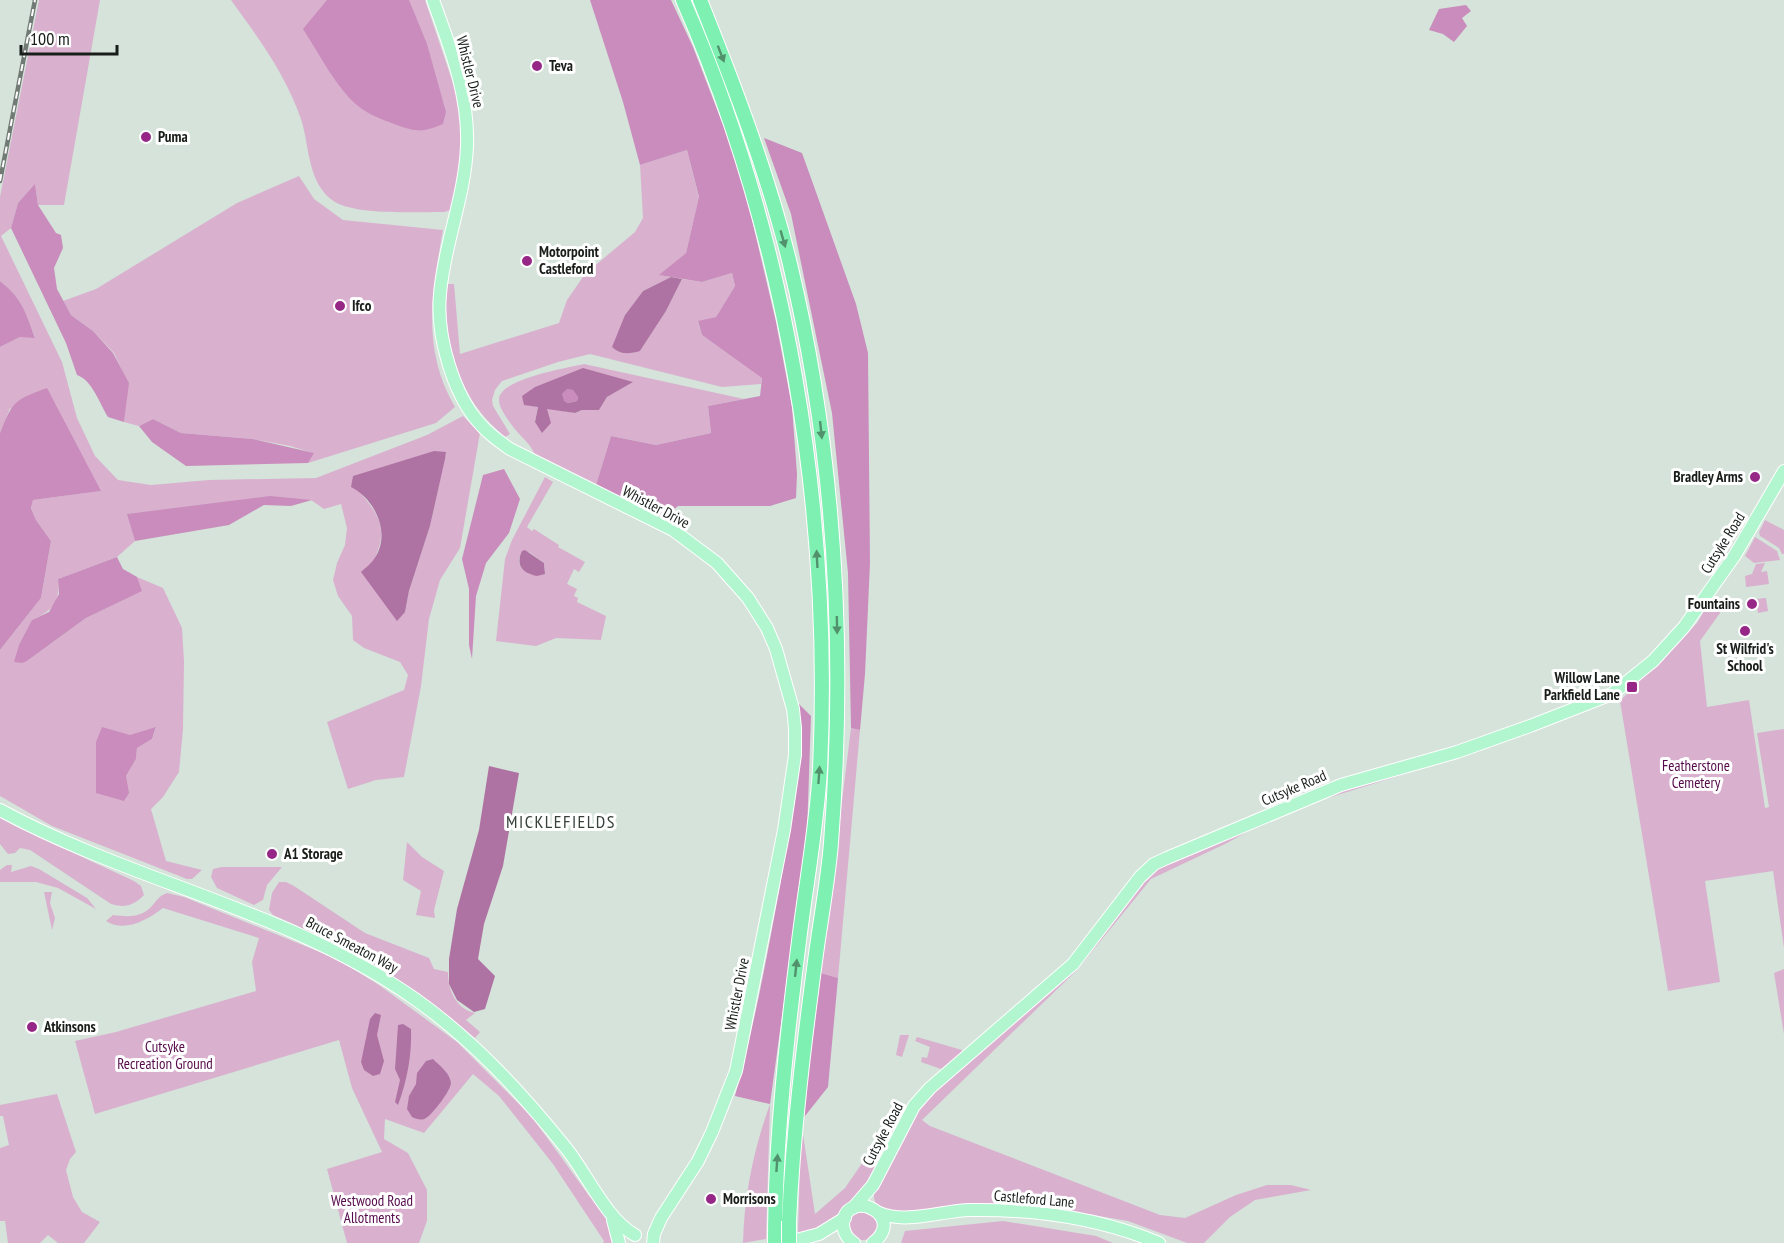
<svg xmlns="http://www.w3.org/2000/svg" width="1784" height="1243" font-family="'PT Sans Narrow',sans-serif">
<rect width="100%" height="100%" fill="#d5e3da"/>
<g fill="#d9b1cf" fill-rule="evenodd">
<path d="M39 0H100L64 205H38L35 185 18 203 11 228 1 236 62 362 77 418 95 456 118 480 151 485 209 480 316 478 427 435 463 416 480 433 460 548 440 580 429 619 421 686 404 777 376 780 348 789 327 722 404 690 408 675 400 662 364 648 353 640 352 616 338 596 333 580 337 563 345 545 347 528 341 504 324 509 311 500 128 514 135 541 117 557 58 579C60 603 53 610 32 620L27 661 86 618 141 591 137 577 163 588 182 628 184 661 183 729 179 772 163 797 151 809 166 861 202 870 192 879H187L52 826 0 796V650L41 598 51 541 36 520 31 507 33 500 100 491 10 408 0 433V347L20 337H35C26 314 21 297 0 281V197ZM446 452 430 526 409 591 405 612 374 560C389 528 379 515 359 491ZM102 728 130 736 156 728 152 739 137 748 136 759 126 776Z"/>
<path d="M231 0H425L459 101 462 149 454 209 444 212C417 212 356 215 335 202 307 184 310 147 301 119 285 73 259 39 231 0Z"/>
<path d="M687 150 699 198 686 253 660 275 671 277 643 291 625 315 640 351 666 311 682 279 702 282 732 273 735 286 716 317 698 322 702 335 762 377 761 384 722 387 590 354 558 362 502 381 495 390 492 400 493 406 510 434 505 437C496 429 486 420 479 410 454 377 441 324 448 284H454L460 354 559 323 567 300 585 274 635 232 643 218 640 165Z"/>
<path d="M299 176 314 199 343 220 443 230C432 292 421 349 455 407L436 423 308 463 313 453 290 446 253 439 181 433 153 419 139 426 124 422 128 383 114 353 93 331 71 315 63 301 96 289 237 203Z"/>
<path d="M584 364 744 399 708 406 711 433 656 445 611 436 596 485 536 458C533 446 522 438 514 428 509 421 499 409 499 400 498 379 567 368 584 364ZM632 382 607 397 599 410H582L575 413 547 408 535 422 538 407Z"/>
<path d="M545 477 553 482 527 527 532 531 534 529 559 545 558 547 585 562 579 572 574 569 567 584 577 589 574 596 578 598 577 602 606 616 601 640 556 638 536 646 496 641 505 559 512 540ZM529 552 544 563 545 571C533 572 518 575 519 558Z"/>
<polygon points="1765,520 1784,530 1784,554 1782,554 1779,548 1760,536 1759,532"/>
<polygon points="1755,537 1777,551 1780,560 1754,563 1745,556"/>
<polygon points="1765,563 1761,572 1767,571 1769,584 1746,587 1745,576 1752,574 1756,564"/>
<polygon points="1766,598 1768,611 1758,613 1756,599"/>
<polygon points="1711,599 1717,603 1720,613 1700,641 1707,707 1749,700 1765,808 1769,807 1757,733 1784,729 1784,948 1773,871 1705,881 1720,982 1668,991 1620,701 1697,623"/>
<polygon points="851,728 860,730 838,978 821,973"/>
<polygon points="1440,762 1440,763 1315,802 1259,827 1252,829 1227,843 1151,879 1076,971 922,1120 930,1126 1160,1215 1185,1218 1236,1195 1267,1185 1291,1185 1311,1190 1255,1200 1230,1217 1204,1243 1187,1243 1128,1221 1064,1210 998,1206 945,1207 900,1213 877,1207 874,1198 874,1190 917,1106 1080,959 1148,871 1344,786"/>
<path d="M0 816 13 825 134 881 141 886 144 895C133 906 125 908 111 904L30 850 20 848 15 853 8 854 0 844Z"/>
<polygon points="407,842 422,857 444,871 434,910 435,918 416,915 421,891 403,880"/>
<polygon points="7,865 12,865 11,872 31,866 39,869 87,898 96,909 58,888 36,882 0,882 0,870"/>
<polygon points="222,867 282,867 267,885 263,900 254,905 217,888 211,877 213,869"/>
<path d="M279 882H286L294 886 365 933 429 958 434 969 448 972C448 990 456 1009 475 1013L466 1020 480 1032 475 1038C454 1022 434 1004 412 989 368 960 321 936 273 915L269 910 272 893Z"/>
<polygon points="44,892 52,892 50,903 55,918 52,930"/>
<path d="M167 893 184 897 337 959 379 985 457 1042 532 1117 590 1197H592L607 1221 612 1243H603L604 1241 553 1164 499 1096 473 1074 424 1133 385 1119 384 1139 408 1153 427 1190V1221L419 1243H347L327 1169 382 1152 352 1088 339 1040 95 1114 75 1041 116 1032 256 991 252 962 259 938 163 908C147 920 125 933 106 921L113 915C128 917 141 918 152 906 157 900 159 896 167 893Z"/>
<polygon points="1784,969 1784,1034 1774,973"/>
<polygon points="900,1035 909,1035 902,1057 896,1055"/>
<polygon points="917,1037 962,1050 962,1053 941,1069 921,1062 922,1057 927,1058 930,1047 915,1041"/>
<polygon points="57,1094 76,1152 70,1159 66,1170 73,1197 82,1212 100,1222 84,1243 58,1243 48,1235 40,1243 8,1243 5,1221 0,1221 0,1148 9,1145 3,1116 0,1116 0,1105"/>
<path d="M770 1104 766 1239 743 1243C744 1195 754 1148 770 1104Z"/>
<path d="M801 1121 815 1214 845 1188 876 1143 886 1142C876 1175 850 1209 820 1227 813 1231 805 1233 798 1235Z"/>
<circle cx="863" cy="1226" r="14"/>
<polygon points="1003,1221 1096,1236 1113,1243 901,1243 905,1231"/>
</g>
<g fill="#c98cbc">
<path d="M327 0H409L427 44 446 112 443 124C422 133 416 132 394 124 381 119 367 114 357 105 337 89 317 50 303 29Z"/>
<polygon points="590,0 671,0 693,47 740,169 776,322 792,407 797,474 796,498 770,506 678,506 664,518 596,485 611,436 656,445 711,433 708,406 760,396 762,378 702,335 698,321 716,317 735,286 732,273 702,282 659,275 686,253 699,197 687,150 640,165 623,102"/>
<polygon points="1466,5 1471,11 1462,18 1467,26 1454,42 1443,34 1429,30 1439,9"/>
<polygon points="764,138 802,153 856,304 868,353 870,563 865,674 860,730 851,728 848,573 832,413 791,214"/>
<path d="M35 184 38 205 56 233 61 235 63 248 54 268 57 289 71 315 93 331 113 353 129 383 124 422 108 417C100 404 92 380 77 375L66 343 11 228 18 203Z"/>
<path d="M0 281C22 298 26 313 35 338L20 337 0 347Z"/>
<path d="M47 388 101 491 33 500 31 508 36 520 51 541 41 598 0 650V433C13 400 15 400 47 388Z"/>
<polygon points="567,389 573,390 578,397 577,401 568,403 563,401 562,394"/>
<polygon points="153,419 181,433 253,439 314,453 308,463 186,466 152,442 139,426"/>
<polygon points="504,469 520,499 509,533 486,563 483,573 476,596 472,659 469,645 469,589 462,559 483,475"/>
<polygon points="270,496 312,500 291,506 264,505 229,525 135,541 127,514"/>
<polygon points="117,557 123,569 137,577 142,591 86,618 27,661 22,663 14,662 19,645 32,620 49,612 59,594 58,579"/>
<path d="M799 704 811 716 807 833 770 1104 735 1096C754 1027 767 957 780 886 790 825 803 766 799 704Z"/>
<polygon points="102,727 130,735 156,727 152,739 137,748 136,759 126,776 129,793 124,801 96,793 96,742"/>
<polygon points="821,973 838,978 828,1087 801,1121"/>
</g>
<g fill="#af73a3" fill-rule="evenodd">
<path d="M671 277 682 279 666 311 640 351C629 354 621 355 612 347L625 315 643 291Z"/>
<path d="M583 368 633 382 607 397 599 410H582L575 413 547 409 551 423 542 433 535 422 538 407 524 405 522 396 535 387ZM567 389 573 390 578 397 577 401 568 403 564 401 562 394Z"/>
<path d="M434 451 446 452 445 459 430 526 409 591 405 612 397 621 361 572C365 568 371 564 374 559 392 534 375 499 351 487L353 476Z"/>
<path d="M525 550 544 563 545 574 537 576C523 573 515 566 522 551Z"/>
<polygon points="489,766 519,773 503,866 484,924 478,959 495,976 485,1009 474,1012 457,1000 449,984 449,959 457,909 479,830"/>
<polygon points="375,1013 381,1015 377,1035 384,1061 380,1074 373,1076 364,1070 361,1062 370,1019"/>
<path d="M403 1024 411 1029C412 1055 407 1081 398 1105L395 1102 400 1080 395 1069 398 1025Z"/>
<path d="M433 1059C440 1066 450 1073 451 1083 451 1090 433 1114 426 1118 422 1121 416 1119 412 1117L407 1109 409 1096 416 1084 417 1073 426 1061Z"/>
</g>
<g fill="none" stroke-linecap="round" stroke-linejoin="round">
<g stroke="#fff" stroke-width="14">
<g id="major">
<path d="M433 0C450 47 469 95 467 146 465 197 444 244 440 294 436 335 453 396 482 426 490 435 500 442 510 449L673 530 717 563 748 598 767 628 776 649 793 709 795 728V755L784 830 736 1071 712 1132 698 1161 661 1218 654 1234 653 1243"/>
<path d="M0 810C134 883 289 910 415 999 473 1040 521 1092 566 1148 587 1174 606 1219 635 1235"/>
<polyline points="853,1208 873,1185 914,1106 930,1088 1073,964 1140,877 1154,864 1167,858 1341,785 1457,752 1530,726 1612,694 1653,661 1684,627 1735,555 1784,471"/>
<path d="M879 1213C907 1224 940 1211 970 1210 1035 1209 1099 1218 1159 1243"/>
<polyline points="613,1220 619,1243"/>
<polyline points="785,1243 819,1234 845,1218"/>
<path d="M854 1243C847 1239 843 1231 843 1223 847 1187 908 1215 873 1243"/>
</g>
</g>
<g stroke="#fff" stroke-width="16">
<g id="highway">
<path d="M683 0C787 238 832 510 820 769 817 824 807 878 800 933 787 1035 775 1140 775 1243"/>
<path d="M700 0C734 85 767 171 789 260 835 450 846 648 831 843 828 880 821 917 816 954 804 1043 793 1132 789 1221"/>
</g>
</g>
<use href="#major" stroke="#b2f6d0" stroke-width="12"/>
<use href="#highway" stroke="#7ef0b1" stroke-width="14"/>
<g stroke="#717a74" stroke-width="4.5">
<polyline id="rail" points="0,181 35,0"/>
</g>
<use href="#rail" stroke="#fff" stroke-width="2" stroke-dasharray="7" stroke-linecap="butt"/>
<g stroke="#fff" stroke-width="16" stroke-linecap="butt">
<polyline id="highway-bridge" points="789,1221 789,1243"/>
</g>
<use href="#highway-bridge" stroke="#7ef0b1" stroke-width="14"/>
</g>
<defs><path id="oneway-solid" d="M-6-.8H1V-3.2L6.5 0L1 3.2V.8H-6Z" transform="scale(1.5)"/></defs>
<g fill="#51926d">
<use href="#oneway-solid" transform="translate(721 54) rotate(69)"/>
<use href="#oneway-solid" transform="translate(783 239) rotate(74)"/>
<use href="#oneway-solid" transform="translate(821 430) rotate(84)"/>
<use href="#oneway-solid" transform="translate(817 559) rotate(-93)"/>
<use href="#oneway-solid" transform="translate(837 625) rotate(89)"/>
<use href="#oneway-solid" transform="translate(819 775) rotate(-86)"/>
<use href="#oneway-solid" transform="translate(796 968) rotate(-84)"/>
<use href="#oneway-solid" transform="translate(777 1163) rotate(-86)"/>
</g>
<g fill="#962787" stroke="#fff" stroke-width="2">
<circle cx="537" cy="66" r="6"/>
<circle cx="146" cy="137" r="6"/>
<circle cx="527" cy="261" r="6"/>
<circle cx="340" cy="306" r="6"/>
<circle cx="1755" cy="477" r="6"/>
<circle cx="1752" cy="604" r="6"/>
<circle cx="1745" cy="631" r="6"/>
<rect x="1626" y="681" width="12" height="12" rx="3"/>
<circle cx="272" cy="854" r="6"/>
<circle cx="32" cy="1027" r="6"/>
<circle cx="711" cy="1199" r="6"/>
</g>
<g text-anchor="middle" stroke-width="6" stroke-linejoin="round" paint-order="stroke">
<g font-size="15" font-weight="bold" fill="#191e1a" stroke="#fff" text-anchor="start">
<text x="549" y="71">Teva</text>
<text x="158" y="142">Puma</text>
<text x="539" y="257">Motorpoint<tspan x="539" dy="17">Castleford</tspan></text>
<text x="352" y="311">Ifco</text>
<text x="1743" y="482" text-anchor="end">Bradley Arms</text>
<text x="1740" y="609" text-anchor="end">Fountains</text>
<text x="1745" y="654" text-anchor="middle">St Wilfrid's<tspan x="1745" dy="17">School</tspan></text>
<text x="1620" y="683" text-anchor="end">Willow Lane<tspan x="1620" dy="17">Parkfield Lane</tspan></text>
<text x="284" y="859">A1 Storage</text>
<text x="44" y="1032">Atkinsons</text>
<text x="723" y="1204">Morrisons</text>
</g>
<g font-size="15" fill="#191e1a" stroke="#fff">
<text transform="translate(470 72) rotate(76)" y="5">Whistler Drive</text>
<text transform="translate(656 507) rotate(28)" y="5">Whistler Drive</text>
<text transform="translate(1723 543) rotate(-58)" y="5">Cutsyke Road</text>
<text transform="translate(1294 788) rotate(-23)" y="5">Cutsyke Road</text>
<text transform="translate(352 945) rotate(28)" y="5">Bruce Smeaton Way</text>
<text transform="translate(737 994) rotate(-79)" y="5">Whistler Drive</text>
<text transform="translate(883 1134) rotate(-62)" y="5">Cutsyke Road</text>
<text transform="translate(1034 1199) rotate(5)" y="5">Castleford Lane</text>
</g>
<g font-size="15" fill="#560b4c" stroke="#fff">
<text x="1696" y="771">Featherstone<tspan x="1696" dy="17">Cemetery</tspan></text>
<text x="165" y="1052">Cutsyke<tspan x="165" dy="17">Recreation Ground</tspan></text>
<text x="372" y="1206">Westwood Road<tspan x="372" dy="17">Allotments</tspan></text>
</g>
<g font-size="18" letter-spacing="1.5" fill="#37423b" stroke="#fff">
<text x="561" y="828">MICKLEFIELDS</text>
</g>
</g>
<path d="M21 45v9h96v-9" fill="none" stroke="#191e1a" stroke-width="3"/>
<text x="30" y="45" font-size="18" fill="#191e1a" stroke="#ffffff" stroke-width="4.5" paint-order="stroke">100 m</text>
</svg>
